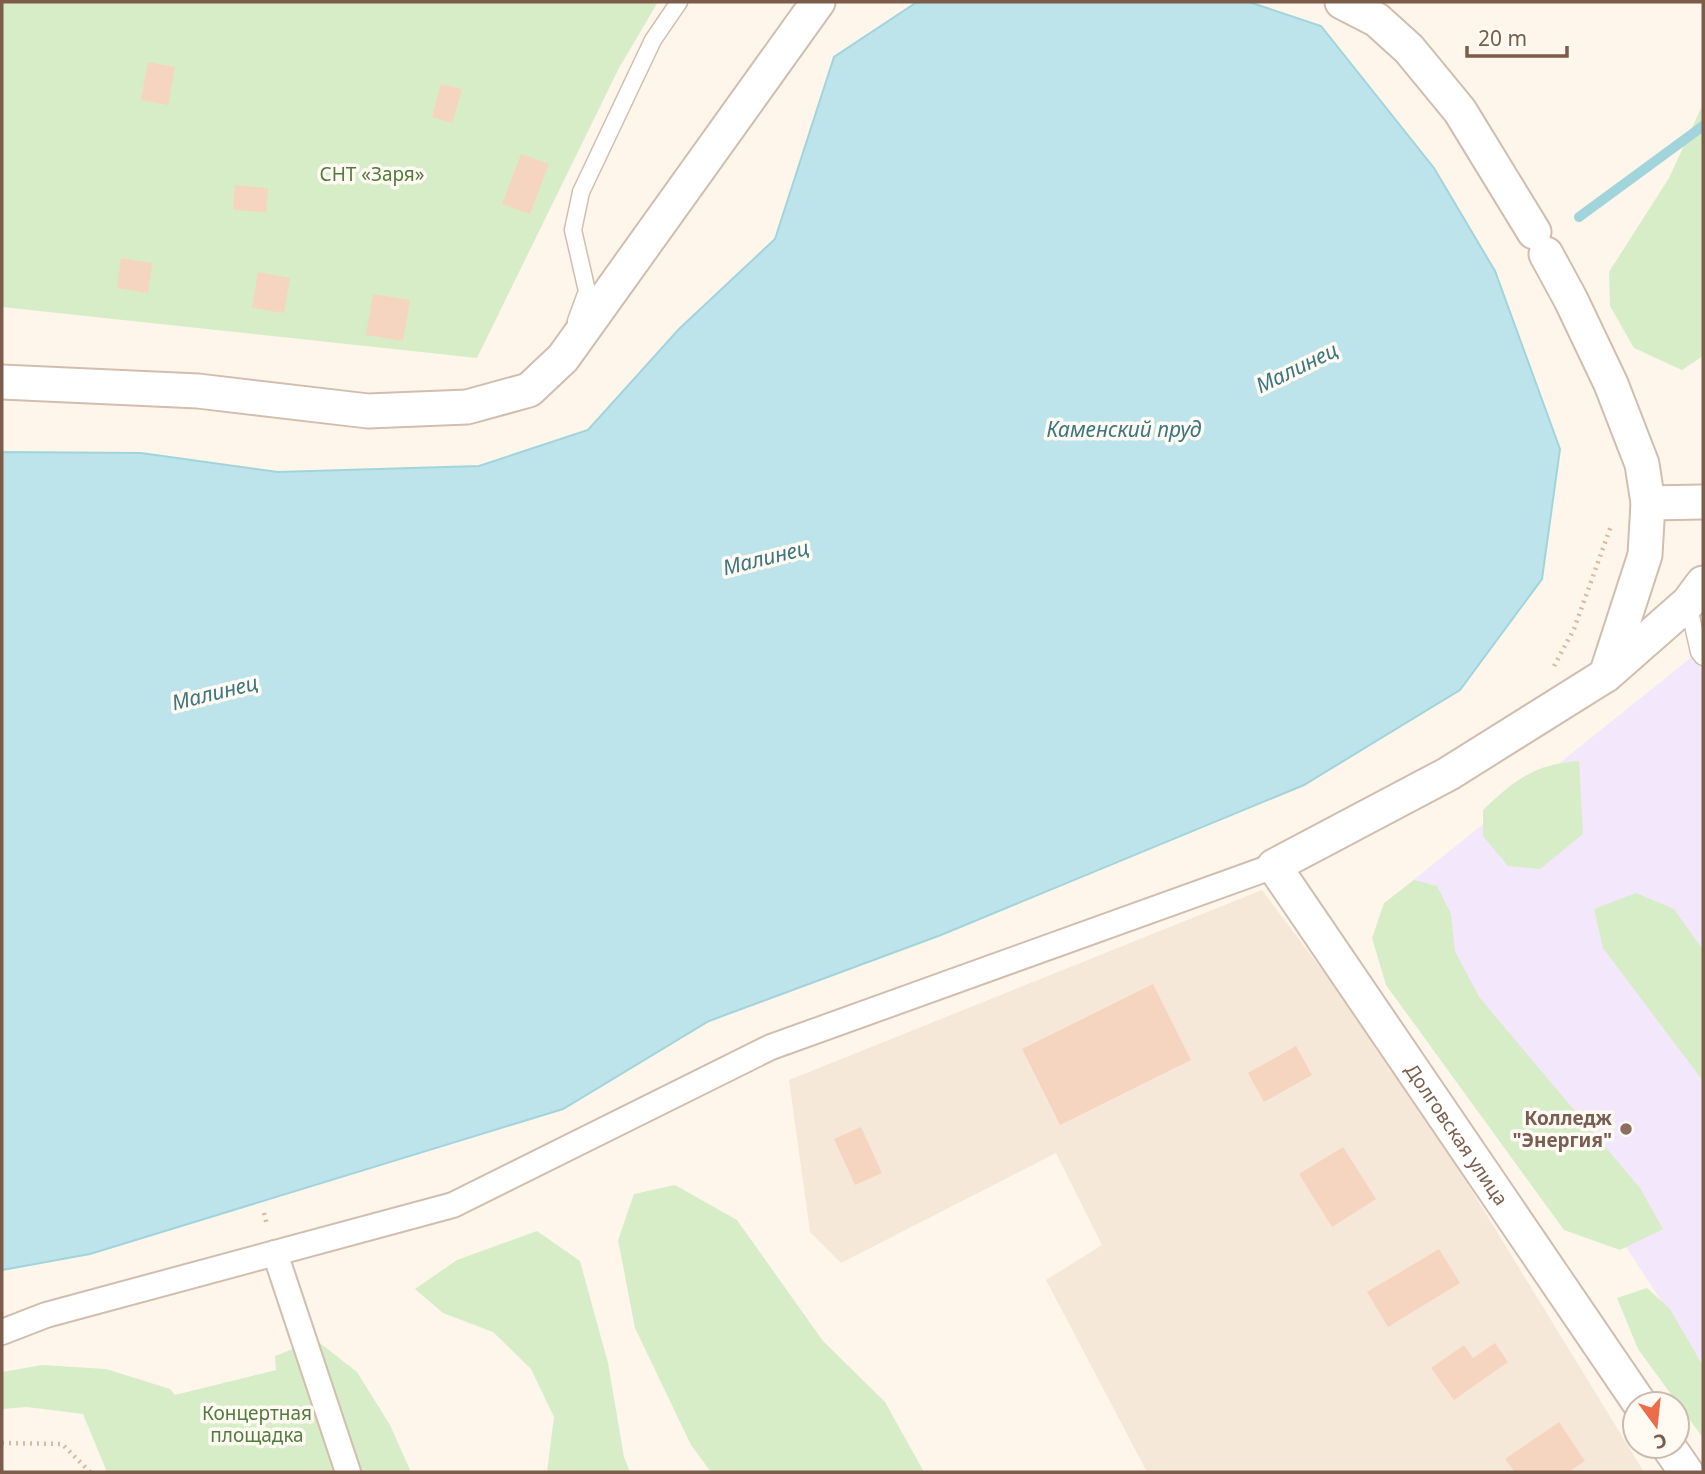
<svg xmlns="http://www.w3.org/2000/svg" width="1705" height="1474" font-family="'Noto Sans',sans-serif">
<rect width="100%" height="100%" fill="#fef6eb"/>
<polygon fill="#f6e8d8" points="1262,890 1380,1047 1469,1186 1644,1472 1147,1472 1046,1280 1102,1245 1056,1153 841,1263 810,1232 789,1080"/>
<polygon fill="#f3e7fb" points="1703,648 1703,1365 1396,894"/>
<g fill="#d7edc7">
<polygon points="2,2 658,2 619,68 477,358 2,307"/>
<polygon points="1703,104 1703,356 1682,370 1634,348 1610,306 1609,272 1669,178"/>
<path d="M1579 761 1583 834 1540 869 1508 866 1483 836V810C1514 780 1535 764 1579 761Z"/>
<polygon points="1414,880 1437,886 1451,914 1455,951 1479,997 1640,1188 1663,1229 1620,1250 1564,1230 1386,985 1372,938 1384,903"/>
<polygon points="1636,893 1674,909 1703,950 1703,1081 1603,948 1594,909"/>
<polygon points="675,1185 737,1220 823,1341 885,1402 924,1472 711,1472 691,1445 635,1328 618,1240 634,1194"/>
<polygon points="537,1231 580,1261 608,1363 624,1457 630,1472 547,1472 554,1417 531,1369 493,1332 443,1313 415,1289 457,1260"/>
<polygon points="1647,1288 1670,1309 1703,1366 1703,1438 1638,1349 1617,1298"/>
<polygon points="316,1340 357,1372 390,1425 411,1472 107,1472 83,1414 27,1407 2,1409 2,1372 42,1365 106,1369 170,1389 175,1395 276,1370 275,1356"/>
</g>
<polygon fill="#bde4ea" stroke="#a2d4dc" stroke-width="2" points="917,2 1249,2 1321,26 1434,168 1495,271 1560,449 1542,579 1460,690 1304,785 941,935 709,1021 563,1109 90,1254 2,1270 2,452 141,453 278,472 479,466 588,430 679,329 775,239 834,57"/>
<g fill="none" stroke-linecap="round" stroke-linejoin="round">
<polyline stroke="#a2d4dc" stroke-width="10" points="1579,217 1703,126"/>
</g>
<g fill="#f5d5c0">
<polygon points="148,62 175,67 168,105 141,100"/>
<polygon points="441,84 462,89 452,123 432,117"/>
<polygon points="521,154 549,164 530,214 502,204"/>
<polygon points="235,185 268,188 266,212 233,210"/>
<polygon points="121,258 152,263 148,293 117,288"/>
<polygon points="258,272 290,278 284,313 252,308"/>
<polygon points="373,294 410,300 403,341 366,335"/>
<polygon points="1153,984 1191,1060 1060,1125 1022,1049"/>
<polygon points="1296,1046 1312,1075 1264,1102 1248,1073"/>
<polygon points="861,1127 882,1173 855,1185 834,1139"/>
<polygon points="1343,1147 1376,1199 1332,1227 1299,1174"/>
<polygon points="1439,1249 1460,1283 1388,1327 1367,1292"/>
<polygon points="1495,1343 1508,1362 1454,1400 1431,1368 1464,1345 1473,1358"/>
<polygon points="1559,1422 1585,1461 1568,1472 1515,1472 1505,1459"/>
</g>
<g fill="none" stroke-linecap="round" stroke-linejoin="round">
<g stroke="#d2beae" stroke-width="19">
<g id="service">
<polyline points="576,321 587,291 573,230 581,192 653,40 679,2"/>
<polyline points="1688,603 1699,652 1703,657"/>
</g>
</g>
<g stroke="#d2beae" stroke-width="28">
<g id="pedestrian">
<polyline points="275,1253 348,1472"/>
<polyline points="2,1332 46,1315 453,1205 771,1047 1274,866"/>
</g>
</g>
<g stroke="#d2beae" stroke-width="37">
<g id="minor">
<polyline points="1342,2 1377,20 1409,49 1460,111 1534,232"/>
<path id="s1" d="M1546 254 1571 300 1611 384 1642 464 1648 503 1645 555 1606 675 1448 774 1274 866 1640 1404"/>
<polyline points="2,382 198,391 368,411 467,407 529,390 563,358 818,2"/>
<polyline points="1648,503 1703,502"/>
<polyline points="1606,675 1688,603 1703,583"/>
<polyline points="1668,1446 1686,1472"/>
</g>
</g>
<g stroke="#dbb8a2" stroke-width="4.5" stroke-dasharray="2 5" stroke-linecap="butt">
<polyline points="1554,666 1574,629 1611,526"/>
<polyline points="264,1213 267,1225"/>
<polyline points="2,1443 62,1444 90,1472"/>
</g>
<use href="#service" stroke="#fff" stroke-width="16"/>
<use href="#pedestrian" stroke="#fff" stroke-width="24"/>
<use href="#minor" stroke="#fff" stroke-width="33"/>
</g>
<circle fill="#8d6e63" stroke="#fffaf2" stroke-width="2.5" cx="1626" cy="1129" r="7"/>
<g text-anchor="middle" stroke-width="7" stroke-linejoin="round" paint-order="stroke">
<g font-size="19" fill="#527b3f" stroke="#fffaf2">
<text x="372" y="181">СНТ «Заря»</text>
<text x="257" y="1420">Концертная<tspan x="257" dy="22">площадка</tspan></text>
</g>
<g font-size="19" font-weight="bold" fill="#785e54" stroke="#fffaf2" text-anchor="end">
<text x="1612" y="1125">Колледж<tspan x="1612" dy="22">"Энергия"</tspan></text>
</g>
<g font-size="19" fill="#7c5c4b" stroke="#fffaf2">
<text dy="7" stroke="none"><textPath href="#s1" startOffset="1157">Долговская улица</textPath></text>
</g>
<g font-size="21" font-style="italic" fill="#3c7681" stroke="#fffaf2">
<text transform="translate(1297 368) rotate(-26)" y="7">Малинец</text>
<text x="1124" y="437">Каменский пруд</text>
<text transform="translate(766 558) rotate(-14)" y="7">Малинец</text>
<text transform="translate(215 693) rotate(-14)" y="7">Малинец</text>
</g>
</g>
<rect width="1705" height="1474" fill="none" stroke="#7c5c4b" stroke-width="7"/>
<g transform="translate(1656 1425) rotate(165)"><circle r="33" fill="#fffaf2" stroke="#cbbbaf" stroke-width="2"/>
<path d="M0-5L12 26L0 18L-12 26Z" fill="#ed6c4a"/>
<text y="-10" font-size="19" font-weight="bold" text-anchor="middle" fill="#7c5c4b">С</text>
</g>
<path d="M1467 46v10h100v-10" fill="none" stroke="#7c5c4b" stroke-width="3.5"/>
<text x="1478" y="46" font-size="21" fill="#7c5c4b" stroke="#fffaf2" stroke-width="5" paint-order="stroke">20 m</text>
</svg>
